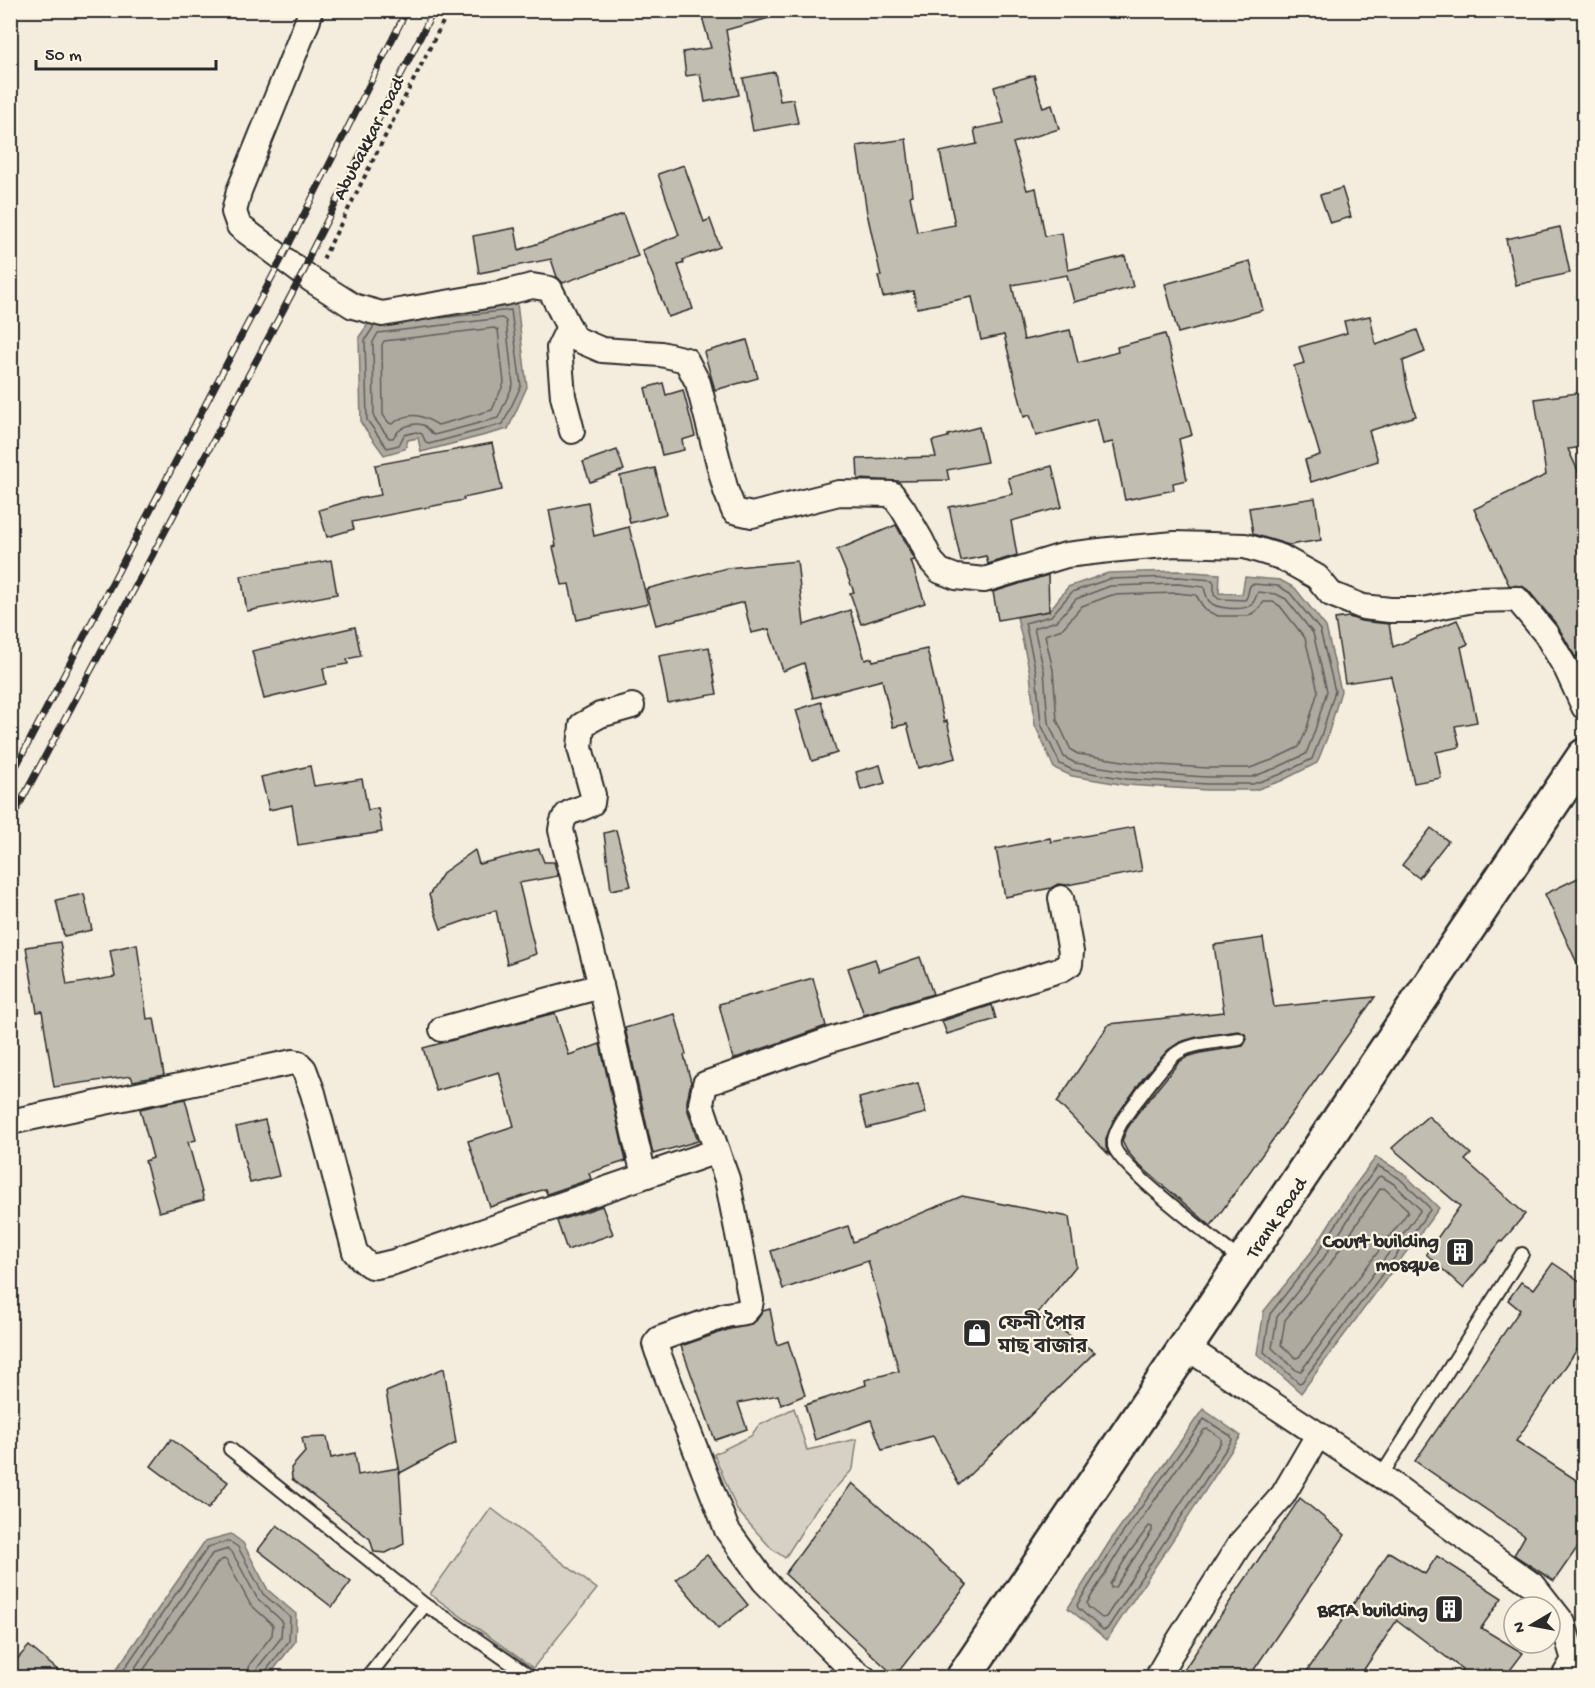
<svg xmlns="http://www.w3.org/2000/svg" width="1595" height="1688" font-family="'Gochi Hand','Noto Sans Bengali',sans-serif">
<rect width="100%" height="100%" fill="#f4edde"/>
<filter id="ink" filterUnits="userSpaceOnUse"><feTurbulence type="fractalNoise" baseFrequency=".0167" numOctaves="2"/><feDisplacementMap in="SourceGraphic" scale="12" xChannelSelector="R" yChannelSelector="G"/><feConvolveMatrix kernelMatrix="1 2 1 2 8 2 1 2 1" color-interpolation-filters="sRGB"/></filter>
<g filter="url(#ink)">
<g fill="#d6d1c4" stroke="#807e78" stroke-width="1.5">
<polygon points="794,1408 807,1450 857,1439 853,1469 816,1509 785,1558 771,1548 737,1510 714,1454 751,1436 758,1426"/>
<polygon points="491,1508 597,1589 533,1668 430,1594"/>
</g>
<g fill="#afaaa0" stroke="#7a7771" stroke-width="1.5">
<polygon points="517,303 527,387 508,429 421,452 418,438 408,440 405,449 384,455 361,423 359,337 371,320"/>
<polygon points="1178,571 1220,574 1219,593 1242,594 1245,577 1280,580 1295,588 1326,627 1341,691 1327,738 1317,763 1281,781 1255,790 1207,790 1126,785 1072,776 1054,768 1035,725 1030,673 1017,617 1049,611 1068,587 1108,573"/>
<polygon points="1376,1157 1403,1173 1439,1208 1301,1393 1257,1354 1264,1311 1312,1251 1347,1196"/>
<polygon points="1203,1409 1241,1436 1107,1640 1068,1608 1110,1541"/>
<polygon points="231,1534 243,1543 268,1590 296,1614 295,1642 268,1677 111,1677 205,1541"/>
</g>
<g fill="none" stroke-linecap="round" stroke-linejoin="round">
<g stroke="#605e5a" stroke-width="1.5">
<path d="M502 318 506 321 513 385 498 418 434 435C430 432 427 427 423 425 411 421 398 429 393 438H389L374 418 373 342 378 333Z"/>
<polyline points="374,326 365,340 367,420 387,448 399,445 404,435 416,432 422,434 426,443 429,444 503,424 521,386 511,310 440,318"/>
<path d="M494 328 498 330 504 383 492 410 438 425C420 414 410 411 392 424L389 423 383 415 382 345 384 341Z"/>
<path d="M1178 577 1212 580 1214 583V595L1219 599 1245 600C1250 595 1247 587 1252 584L1278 586 1290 593 1320 630 1335 691 1321 736 1312 759 1279 775 1253 784H1207L1127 779 1073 770 1060 764 1041 724 1036 672 1025 623 1051 616 1072 592 1109 579Z"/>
<path d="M1178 584 1204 587C1205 591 1206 597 1209 601 1214 609 1243 611 1251 605 1255 601 1256 596 1258 592L1276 594 1286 599 1313 633 1327 691 1314 733 1306 754 1276 768 1252 777H1207L1159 774 1127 771 1075 763 1064 757 1048 722 1044 671 1034 628 1057 621 1076 599 1110 586Z"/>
<polygon points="1177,593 1196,595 1205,610 1218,616 1248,616 1256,611 1264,602 1273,602 1280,606 1305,638 1318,691 1306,731 1299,747 1272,760 1250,768 1208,768 1160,765 1129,762 1078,754 1071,750 1057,720 1053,670 1045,635 1062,629 1082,606 1112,595"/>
<polygon points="1378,1166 1399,1178 1429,1207 1430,1210 1302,1382 1299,1383 1264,1352 1270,1314 1317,1254 1352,1200"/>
<polygon points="1381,1176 1394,1184 1419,1208 1420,1211 1301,1371 1297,1371 1272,1348 1277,1317 1323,1259 1358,1204 1378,1177"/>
<polygon points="1384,1188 1407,1209 1408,1212 1299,1357 1296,1358 1281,1345 1285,1320 1330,1264 1380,1189"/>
<polygon points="1204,1419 1231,1436 1232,1440 1107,1629 1103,1630 1078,1608 1077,1605 1115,1544"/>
<polygon points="1208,1429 1221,1438 1221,1442 1106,1617 1102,1618 1088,1607 1087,1603 1121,1548 1204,1430"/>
<polygon points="1149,1526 1152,1527 1152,1531 1115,1587 1111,1588 1110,1584 1129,1553"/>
<polyline points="118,1678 208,1547 229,1541 238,1547 263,1594 290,1617 289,1641 265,1672 263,1678"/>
<polyline points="128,1678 212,1554 228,1549 232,1552 257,1598 282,1621 281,1638 258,1667 256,1678"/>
<polyline points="138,1678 218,1562 224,1559 227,1561 250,1604 273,1625 272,1635 250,1664 247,1678"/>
</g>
</g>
<g fill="#c2bdb1" stroke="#2b2b2b" stroke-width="1.5">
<polygon points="700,10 775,10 776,16 726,30 733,71 734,71 739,95 705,102 700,74 686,76 683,52 711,48"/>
<polygon points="775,72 780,101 793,99 798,123 753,131 743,78"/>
<polygon points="1034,75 1043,108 1052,105 1059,129 1013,143 1027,190 1036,188 1045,236 1062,233 1068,270 1125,256 1133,287 1074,302 1067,275 1012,285 1024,340 1070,330 1078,363 1118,352 1117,347 1165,334 1192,435 1179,439 1187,480 1173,483 1174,490 1125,500 1113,442 1103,444 1097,419 1036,436 1030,415 1024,417 1004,335 981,340 972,297 917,308 913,291 883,297 878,276 881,276 867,213 857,146 906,139 913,195 910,196 917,232 955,225 940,152 977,144 974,129 1004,123 994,87"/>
<polygon points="684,165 704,222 710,219 720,247 683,260 684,263 678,265 693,309 668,317 653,276 642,250 679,235 658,174"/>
<polygon points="1342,188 1351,217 1330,223 1320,195"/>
<polygon points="623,214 638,256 563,283 557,277 551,259 479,273 473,236 515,228 519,250"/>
<polygon points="1560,227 1570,273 1516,285 1506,239"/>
<polygon points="1250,261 1263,310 1178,333 1165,284"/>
<polygon points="1370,316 1376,345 1417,330 1425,352 1403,361 1407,387 1416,416 1369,431 1378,461 1311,482 1305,460 1320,455 1294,366 1304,363 1299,347 1347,333 1344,321"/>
<polygon points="747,340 758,378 715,390 704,352"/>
<polygon points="663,383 666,395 683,390 695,436 682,440 684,450 662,455 645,388"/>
<polygon points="1584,392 1584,447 1568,449 1584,484 1584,501 1576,505 1584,524 1584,645 1576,658 1557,625 1528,590 1522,586 1509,585 1474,509 1546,475 1535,399"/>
<polygon points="979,427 987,462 947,470 949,480 898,481 858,479 857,459 936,457 932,441 948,437 948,435"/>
<polygon points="492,443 502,490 463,498 464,500 352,522 354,529 327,537 319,510 356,499 381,495 375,465"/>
<polygon points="617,450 624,470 590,482 583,462"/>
<polygon points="1052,466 1062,507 1011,521 1017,555 988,564 986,556 961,561 949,507 1013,494 1008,478"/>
<polygon points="655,468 666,514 630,523 620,476"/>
<polygon points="1315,498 1321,540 1289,545 1253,534 1249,508"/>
<polygon points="588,502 594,536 629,527 648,604 577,620 569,584 562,585 553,547 556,546 549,510"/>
<polygon points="896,525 915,560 911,561 925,603 861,624 850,593 854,592 837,550"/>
<polygon points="331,560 337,594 247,611 241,576"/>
<polygon points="797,561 804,625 850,610 865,660 872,658 873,661 927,649 944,722 947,721 956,758 918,768 907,724 893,727 882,680 813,698 804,663 783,671 769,629 751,633 744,602 656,625 646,589 727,568"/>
<polygon points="1048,575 1049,611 998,620 993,592"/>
<polygon points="1349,617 1361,621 1389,624 1393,647 1457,620 1468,644 1461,647 1477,722 1455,726 1460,747 1436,752 1441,778 1414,783 1391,676 1345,683 1335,619"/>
<polygon points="355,627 361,656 347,659 348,664 323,668 326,684 264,699 252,651"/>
<polygon points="709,647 717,694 668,703 659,656"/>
<polygon points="821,702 837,753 812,761 796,710"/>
<polygon points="880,765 885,783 861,790 856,772"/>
<polygon points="310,766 314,786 362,779 368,810 378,808 382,832 298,845 292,805 269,810 261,777"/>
<polygon points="1134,827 1142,871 1067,885 1058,884 1051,888 1005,897 996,849 1050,838 1051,842"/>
<polygon points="1431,828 1448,841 1419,878 1402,865"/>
<polygon points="616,830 631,886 611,890 604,833"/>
<polygon points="539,849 544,862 554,862 558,876 519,883 536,954 507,964 496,910 441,929 429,895 444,872 475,850 479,864"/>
<polygon points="1584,875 1584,978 1545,894"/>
<polygon points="84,894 92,930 64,936 56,900"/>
<polygon points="1263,938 1274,1007 1375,997 1211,1226 1139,1165 1127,1151 1122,1141 1127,1129 1136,1115 1179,1062 1187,1057 1200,1053 1243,1046 1247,1039 1245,1034 1238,1031 1197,1037 1180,1042 1168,1050 1144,1077 1113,1121 1106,1139 1106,1147 1110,1156 1057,1102 1109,1024 1224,1012 1214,945"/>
<polygon points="60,942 67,985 115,977 110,950 137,944 147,1019 154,1018 164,1075 133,1081 131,1076 54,1087 42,1011 37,1012 26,947"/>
<polygon points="920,957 933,994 864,1015 848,968 875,959 879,971"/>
<polygon points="813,978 826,1026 733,1059 719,1004"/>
<polygon points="992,1005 996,1019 947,1034 942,1021"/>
<polygon points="555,1013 569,1055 600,1044 626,1161 589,1173 591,1179 547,1194 545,1189 490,1207 468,1141 514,1126 499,1072 436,1091 423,1048"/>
<polygon points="675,1014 686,1054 684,1055 691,1082 687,1101 687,1108 698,1141 653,1154 625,1028"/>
<polygon points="918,1083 926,1113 867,1128 859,1098"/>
<polygon points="185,1099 196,1140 188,1142 204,1200 159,1212 145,1161 153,1158 140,1109"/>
<polygon points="1428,1116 1471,1154 1465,1160 1525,1214 1502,1242 1501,1241 1463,1288 1426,1254 1460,1206 1392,1148"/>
<polygon points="265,1120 279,1176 250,1183 236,1127"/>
<polygon points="962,1196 1069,1217 1076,1266 1037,1314 1095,1352 959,1485 933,1436 882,1450 871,1420 815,1440 805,1405 866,1385 865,1380 899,1371 868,1261 783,1289 771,1251 848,1226 853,1242"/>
<polygon points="602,1206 613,1234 567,1250 557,1221"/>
<polygon points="1553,1263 1584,1284 1584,1339 1516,1441 1584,1485 1584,1538 1554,1581 1514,1555 1525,1536 1415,1461 1520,1310 1508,1300 1521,1282 1534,1289"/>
<polygon points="770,1309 777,1345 788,1341 805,1395 781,1405 778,1395 738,1403 747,1429 715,1440 681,1346 730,1329 748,1326 756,1321 763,1311"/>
<polygon points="444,1368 456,1443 400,1473 386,1392"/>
<polygon points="327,1437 331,1458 355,1453 358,1475 399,1468 404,1544 386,1553 374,1552 370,1539 292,1479 291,1468 305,1452 302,1438"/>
<polygon points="171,1439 228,1482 208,1509 151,1466"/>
<polygon points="852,1483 967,1585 895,1676 785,1574"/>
<polygon points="1300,1498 1345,1535 1249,1677 1179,1677"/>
<polygon points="277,1525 351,1582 332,1607 258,1550"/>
<polygon points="1389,1552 1425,1574 1437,1556 1502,1598 1481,1628 1523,1653 1505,1677 1456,1677 1462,1669 1397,1620 1359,1677 1303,1677"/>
<polygon points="707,1555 748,1605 718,1629 676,1579"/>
<polygon points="29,1646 66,1677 10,1677 10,1667"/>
</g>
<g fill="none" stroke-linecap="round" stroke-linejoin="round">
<g stroke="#2b2b2b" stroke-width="16">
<g id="lane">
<path d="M1239 1039C1223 1041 1191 1043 1177 1053 1168 1059 1151 1082 1144 1091 1135 1104 1111 1130 1114 1146 1118 1167 1221 1244 1243 1262"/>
<polyline points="230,1449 425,1605"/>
<polyline points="1381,1476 1522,1254"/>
<polyline points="367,1678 425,1605 449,1620 532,1678"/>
</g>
</g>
<g stroke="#2b2b2b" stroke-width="28">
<g id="street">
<polyline points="310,10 308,20 239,191 234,212 239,226 312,280 353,306 382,314 504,293 532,286 550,289 574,338 602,350 661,354 686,360 698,383 726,491 734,511 752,515 839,493 892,494 903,509 921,540 931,561 940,571 956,577 984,580 1066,555 1109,550 1175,544 1245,546 1281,557 1317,577 1331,594 1363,607 1390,610 1422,610 1473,600 1517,599 1546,634 1567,670 1584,707"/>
<polyline points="569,327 559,348 563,396 572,431"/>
<path d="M632 706 600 715 582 725 580 748 593 795 592 803C576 814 564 806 561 830 574 882 588 934 601 986 616 1049 628 1112 644 1175"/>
<polyline points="442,1029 601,986"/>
<path d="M10 1122 293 1062 298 1063 304 1069 313 1093 355 1252C372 1271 371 1267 394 1262L717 1151 727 1179 751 1300 750 1306 745 1312 726 1315 659 1339 655 1344 658 1353 727 1530 764 1581 849 1667 864 1678"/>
<polyline points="717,1151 701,1104 705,1084 830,1040 1062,969 1070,964 1071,952 1061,898"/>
<polyline points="1186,1347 1381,1476 1453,1529 1534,1586 1563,1623 1574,1660 1563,1678"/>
<polyline points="1160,1672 1171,1653 1240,1544 1283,1495 1318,1435"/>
</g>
</g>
<g stroke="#2b2b2b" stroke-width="38">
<polyline id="secondary" points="963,1678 1584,756"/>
</g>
<polyline stroke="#2b2b2b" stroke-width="4" stroke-dasharray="4.5 4.5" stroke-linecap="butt" points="323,259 449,10"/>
<use href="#lane" stroke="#fcf5e5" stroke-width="12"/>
<use href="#street" stroke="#fcf5e5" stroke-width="24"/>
<use href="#secondary" stroke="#fcf5e5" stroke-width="33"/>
<g stroke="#2b2b2b" stroke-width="7">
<g id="rail">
<polyline points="10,778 282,258 407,10"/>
<polyline points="10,822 305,269 311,252 434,10"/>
</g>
</g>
<use href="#rail" stroke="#fcf5e5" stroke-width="4.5" stroke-dasharray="14" stroke-linecap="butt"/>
</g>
</g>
<defs>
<g id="building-square" transform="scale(1.5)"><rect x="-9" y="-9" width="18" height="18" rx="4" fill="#2b2b2b" stroke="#fcf5e5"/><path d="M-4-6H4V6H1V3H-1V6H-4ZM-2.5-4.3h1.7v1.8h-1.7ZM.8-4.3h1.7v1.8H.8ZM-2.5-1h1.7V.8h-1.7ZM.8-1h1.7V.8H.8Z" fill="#fff"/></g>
<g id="shop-square" transform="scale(1.5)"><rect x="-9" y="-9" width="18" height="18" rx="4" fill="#2b2b2b" stroke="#fcf5e5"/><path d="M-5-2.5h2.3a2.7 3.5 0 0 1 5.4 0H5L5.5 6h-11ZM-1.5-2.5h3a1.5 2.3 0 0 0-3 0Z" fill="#fff"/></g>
</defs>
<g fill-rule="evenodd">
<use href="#building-square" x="1460" y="1252"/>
<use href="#shop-square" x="977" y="1333"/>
<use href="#building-square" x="1449" y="1609"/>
</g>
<g text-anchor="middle" stroke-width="4.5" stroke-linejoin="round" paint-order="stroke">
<g font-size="20" fill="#2b2b2b" stroke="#fcf5e5">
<text transform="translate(367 138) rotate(-63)" y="7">Abubakkar road</text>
<text transform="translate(1275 1217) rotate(-56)" y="7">Trank Road</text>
</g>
<g font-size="20" font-weight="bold" fill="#2b2b2b" stroke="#fcf5e5" text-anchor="end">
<text x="1439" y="1247">Court building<tspan x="1439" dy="23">mosque</tspan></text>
<text x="998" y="1329" text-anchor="start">ফেনী পৈার<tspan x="998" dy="23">মাছ বাজার</tspan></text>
<text x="1428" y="1616">BRTA building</text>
</g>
</g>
<rect width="1595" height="1688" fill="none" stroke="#fcf5e5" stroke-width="36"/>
<rect x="18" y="18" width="1559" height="1652" fill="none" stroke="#2b2b2b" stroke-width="2" filter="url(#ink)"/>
<g transform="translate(1532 1625) rotate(260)"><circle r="28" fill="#fcf5e5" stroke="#a8a49b" stroke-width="1.5"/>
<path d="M0-4.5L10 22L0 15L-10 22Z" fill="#2b2b2b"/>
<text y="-9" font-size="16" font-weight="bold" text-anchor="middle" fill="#2b2b2b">N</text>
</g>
<path d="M36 60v9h180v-9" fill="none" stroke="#2b2b2b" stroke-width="3"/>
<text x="45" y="60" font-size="18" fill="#2b2b2b" stroke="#fcf5e5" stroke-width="4.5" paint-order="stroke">50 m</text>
</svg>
